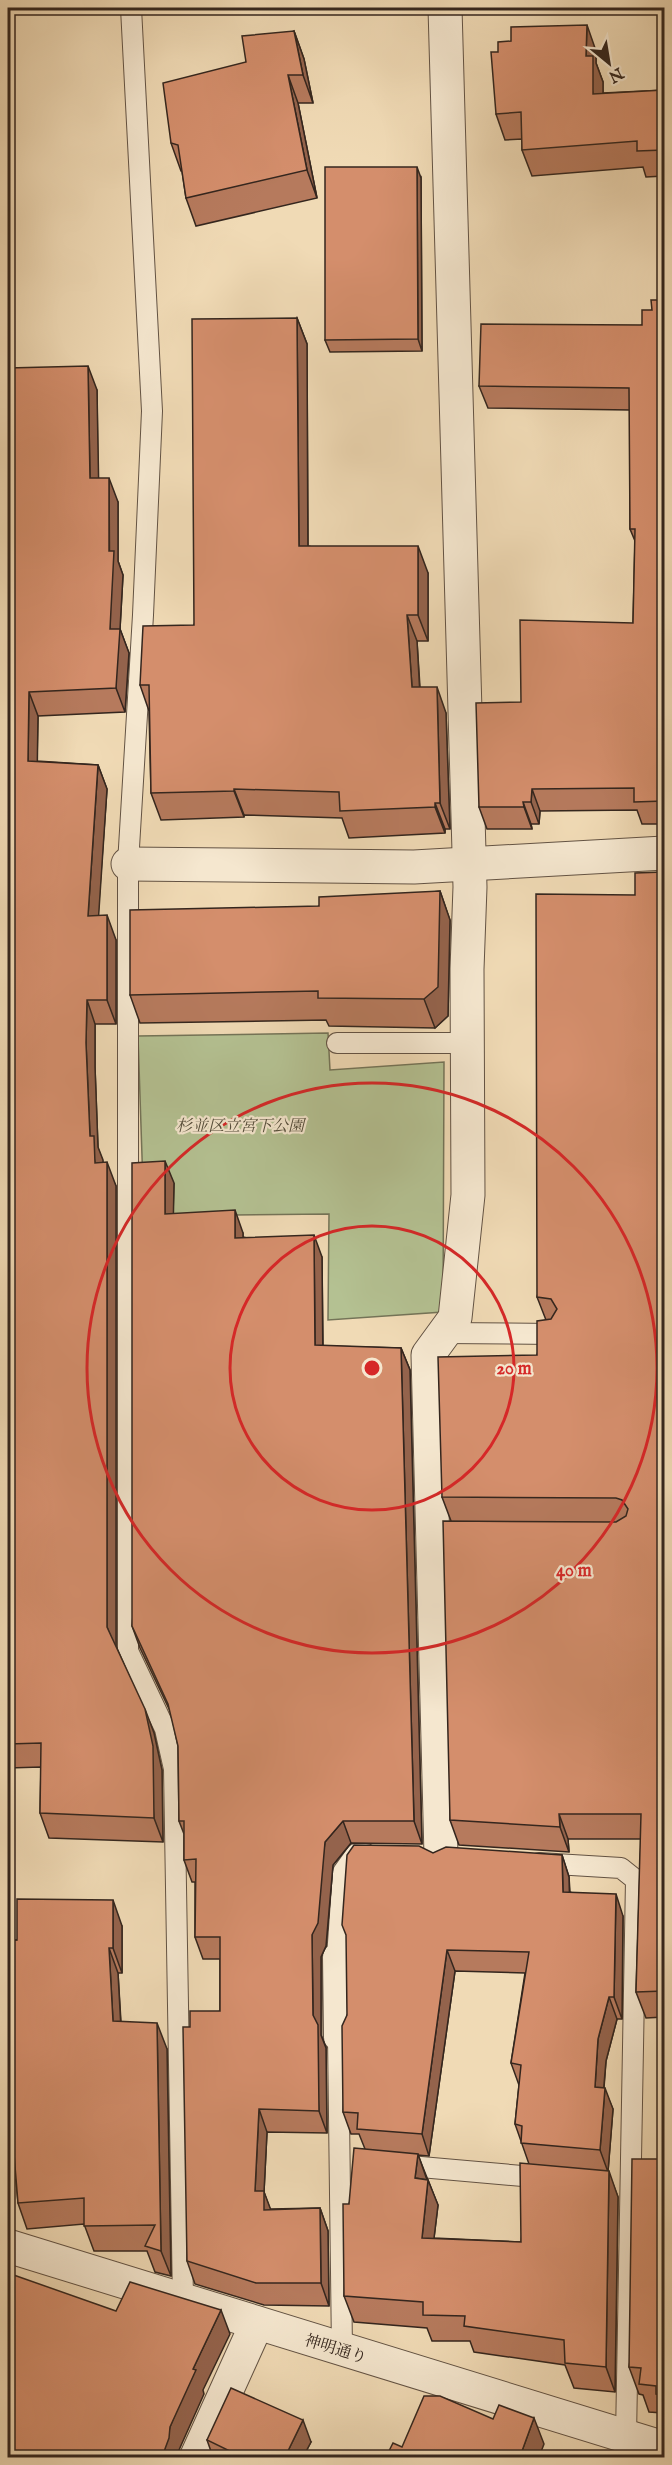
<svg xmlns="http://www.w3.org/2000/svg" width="672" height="2465" font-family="'IM FELL English','Noto Serif JP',serif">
<rect width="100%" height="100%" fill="#f0dab5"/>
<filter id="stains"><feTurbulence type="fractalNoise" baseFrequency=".00333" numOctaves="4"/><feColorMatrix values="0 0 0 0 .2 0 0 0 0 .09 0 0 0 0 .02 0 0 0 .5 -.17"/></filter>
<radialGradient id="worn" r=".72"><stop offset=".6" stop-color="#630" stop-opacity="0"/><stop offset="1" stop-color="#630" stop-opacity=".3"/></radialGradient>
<polygon fill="#b4c192" stroke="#747458" stroke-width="1.5" points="328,1033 330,1070 444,1062 443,1312 328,1320 329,1214 144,1216 138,1036"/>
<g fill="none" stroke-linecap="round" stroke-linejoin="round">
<g stroke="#635344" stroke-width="22">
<g id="service">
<polyline points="131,8 152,411 143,615 128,864 128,1651 165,1729 174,1769 183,2300"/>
<polyline points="337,1043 467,1043"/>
<polyline points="444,1333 554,1334"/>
<polyline points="539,1863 621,1868 636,1880 626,2437"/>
<polyline points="337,1957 343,1872 356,1854 366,1854"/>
<polyline points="338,2037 342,2350"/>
<polyline points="398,2165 545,2178"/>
</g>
</g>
<g stroke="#635344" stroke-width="31">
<polyline id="pedestrian" points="337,1957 338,2037"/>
</g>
<g stroke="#635344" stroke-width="35">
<g id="minor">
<polyline points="128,864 414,867 664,853"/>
<polyline points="441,1856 428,1355 455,1318 468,1195 467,969 470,887 445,8"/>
<polyline points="196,2458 257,2323"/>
</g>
</g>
<g stroke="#635344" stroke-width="35">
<polyline id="tertiary" points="8,2246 664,2448"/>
</g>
<use href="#service" stroke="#f5e7cf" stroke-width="20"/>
<use href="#pedestrian" stroke="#f5e7cf" stroke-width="28"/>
<use href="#minor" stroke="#f5e7cf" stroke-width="33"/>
<use href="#tertiary" stroke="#f5e7cf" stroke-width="33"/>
</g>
<g fill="#b67a5d" stroke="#34261e" stroke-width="1.5" fill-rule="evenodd">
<polygon points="294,31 304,59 313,103 298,103 317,198 196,226 186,198 182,171 181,171 171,143 246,62"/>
<polygon points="596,51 596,63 603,82 603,93 664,90 664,176 646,177 643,167 532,176 522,150 522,139 505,140 496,114"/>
<polygon points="421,178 422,351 330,352 325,340"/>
<polygon points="664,281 664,824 642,824 637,810 540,811 539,824 531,824 532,829 487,829 479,807 521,702 633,623 635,541 630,529 630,410 488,408 479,386 642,325 652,310 661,300"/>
<polygon points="297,318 307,344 308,546 428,573 428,641 417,641 420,687 446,713 450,829 445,829 445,833 349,838 342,818 244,815 244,817 161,820 151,793 149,711 140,685 194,625"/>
<polygon points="8,368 97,390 98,478 118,502 118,561 123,575 120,629 129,653 125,712 38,716 37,761 98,765 107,789 98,916 116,940 116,1024 95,1024 95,1067 98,1148 103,1162 116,1186 116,1646 154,1733 162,1770 163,1842 49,1838 40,1813 41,1767 8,1768"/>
<polygon points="664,872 664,2017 646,2018 636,1992 641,1839 568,1839 569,1852 459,1845 450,1820 451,1521 442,1497 537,1355 546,1320 537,1297 635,895"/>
<polygon points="440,891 450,920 448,1016 435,1028 329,1026 326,1020 140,1023 130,995 319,906"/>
<polygon points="174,1183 173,1214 243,1233 243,1237 322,1257 323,1346 401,1348 410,1370 422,1844 351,1843 333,1865 326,1946 321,1957 321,2035 326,2048 327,2133 267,2132 264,2192 270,2209 320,2208 328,2231 329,2306 264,2305 195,2284 187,2261 190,2027 220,2011 220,1959 203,1959 195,1937 195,1882 192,1882 184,1860 184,1834 179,1821 178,1746 171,1713 140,1648 132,1626"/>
<path d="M433 1853 562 1855 569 1877 570 1892 623 1916 622 2019H617L606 2061 604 2088 613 2109 608 2171 618 2197 615 2392 574 2388 565 2365 474 2352 470 2341H432L427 2328 354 2322 344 2296 349 2204 365 2149 359 2134H351L343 2112 347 2015ZM455 1971 525 1973 511 2063 519 2085 515 2124 529 2164 521 2242 434 2238 438 2205 418 2155 429 2156Z"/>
<polygon points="122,1926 122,1973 118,1973 121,2022 167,2049 171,2276 155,2272 147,2251 94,2251 84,2224 27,2229 18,2203 16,2180 8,2179 8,1941"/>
<polygon points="664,2159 664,2418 663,2413 649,2412 643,2395 639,2394 629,2367"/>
<polygon points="207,2440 311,2442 303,2457 213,2457"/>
</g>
<g fill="#94634c" stroke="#34261e" stroke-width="1.5">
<polygon points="587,25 596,51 596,63 603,82 603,120 593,94 586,56"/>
<polygon points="294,31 304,59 313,103 303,75"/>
<polygon points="288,75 298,103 317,198 307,170"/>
<polygon points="417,167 421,178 422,351 418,339"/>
<polygon points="297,318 307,344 308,572 299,546"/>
<polygon points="88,366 97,390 99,502 90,478"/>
<polygon points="109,478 118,502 118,561 123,575 120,629 129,653 125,712 116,688 110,629"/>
<polygon points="418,546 428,573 428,641 418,615"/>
<polygon points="407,615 417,641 421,714 412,687"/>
<polygon points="437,687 446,713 450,829 440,803"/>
<polygon points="29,692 38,716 37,785 28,761"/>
<polygon points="98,765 107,789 97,940 88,916"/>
<polygon points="234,789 244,815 244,817 234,791"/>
<polygon points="532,789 540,811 539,824 531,802"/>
<polygon points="523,802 531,824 532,829 524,807"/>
<polygon points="435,803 445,829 445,833 435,807"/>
<polygon points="440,891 450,920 448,1016 435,1028 424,999"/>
<polygon points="107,915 116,940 116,1024 107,1000"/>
<polygon points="87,1000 95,1024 95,1067 98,1147 103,1160 103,1187 95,1163 90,1136 86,1043"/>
<polygon points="165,1161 174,1183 173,1237 165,1214"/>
<polygon points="107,1162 116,1186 116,1651 107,1627"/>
<polygon points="235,1210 243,1233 243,1260 235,1238"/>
<polygon points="314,1235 322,1257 323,1368 315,1345"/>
<polygon points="401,1348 410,1370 422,1844 414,1821"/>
<polygon points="145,1709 154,1733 162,1770 163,1842 154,1818"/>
<polygon points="559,1814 568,1839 569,1852 560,1827"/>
<polygon points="343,1821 351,1843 333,1865 326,1946 321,1957 321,2035 326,2048 327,2133 319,2111 313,2015 312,1935 325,1842"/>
<polygon points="562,1855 569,1877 570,1914 563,1892"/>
<polygon points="616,1894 623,1916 622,2019 614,1997"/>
<polygon points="113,1900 122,1926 122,1973 113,1948"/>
<polygon points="109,1948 118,1973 122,2047 113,2021"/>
<polygon points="447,1950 455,1971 429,2156 422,2134"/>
<polygon points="609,1997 617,2019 606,2061 602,2108 595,2087 598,2039"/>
<polygon points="157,2023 167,2049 171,2276 161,2251"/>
<polygon points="605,2088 613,2109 608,2172 600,2150"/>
<polygon points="259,2109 267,2132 264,2192 272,2213 272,2232 255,2191"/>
<polygon points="418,2154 427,2180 415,2178"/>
<polygon points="609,2171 618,2197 615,2392 606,2367"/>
<polygon points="428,2180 438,2205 431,2263 422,2238"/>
<polygon points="320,2208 328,2231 329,2306 321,2283"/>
<polygon points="221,2310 230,2334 203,2390 204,2394 179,2450 178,2457 162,2457 170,2427 193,2369"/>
<polygon points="534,2418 544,2444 539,2457 522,2451"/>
<polygon points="303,2420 311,2442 303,2457 285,2457"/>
</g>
<g fill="#d48e6c" stroke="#34261e" stroke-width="1.5">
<polygon points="587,25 586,56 593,56 593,94 664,90 664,150 637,151 637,141 522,150 521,112 496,114 491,52 498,52 498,42 511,41 511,27"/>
<polygon points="294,31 303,75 288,75 307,170 186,198 178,145 171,143 163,83 246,62 242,36"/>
<polygon points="325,167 417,167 418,339 325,340"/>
<polygon points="661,281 664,281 664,801 634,802 634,788 532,789 531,802 523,802 524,807 479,807 476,703 521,702 520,620 633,623 635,529 630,529 629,388 479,386 481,324 642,325 642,310 652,310 651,300 661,300"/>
<polygon points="297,318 299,546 418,546 418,615 407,615 412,687 437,687 440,803 435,803 435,807 340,811 339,792 234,789 234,791 151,793 149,685 140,685 143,626 194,625 192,319"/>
<polygon points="88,366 90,478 109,478 109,551 114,551 110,629 120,629 116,688 29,692 28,761 98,765 88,916 107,915 107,1000 87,1000 86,1043 90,1136 94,1136 95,1163 107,1162 107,1627 145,1709 153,1746 154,1818 40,1813 41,1743 8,1744 8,368"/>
<polygon points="664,872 664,1991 636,1992 641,1814 559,1814 560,1827 450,1820 443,1521 616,1522 626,1516 628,1509 622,1500 616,1498 442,1497 438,1357 537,1355 537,1321 551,1319 557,1309 551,1299 537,1297 536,894 635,895 635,873"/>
<polygon points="440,891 438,987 424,999 318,998 318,991 130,995 130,910 319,906 319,897"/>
<polygon points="165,1161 165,1214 235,1210 235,1238 314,1235 315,1345 401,1348 414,1821 343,1821 325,1842 318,1923 312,1935 313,2015 318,2025 319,2111 259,2109 255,2191 264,2191 264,2210 320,2208 321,2283 256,2283 187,2261 183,2027 190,2027 190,2011 220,2011 220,1937 195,1937 196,1859 184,1860 184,1821 179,1821 178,1746 168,1704 132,1626 132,1163"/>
<polygon points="354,1845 419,1846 433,1853 446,1847 562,1855 563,1892 616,1894 614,1997 609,1997 598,2039 595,2087 605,2088 600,2150 521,2143 522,2126 515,2124 521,2065 511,2063 529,1952 447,1950 422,2134 357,2129 358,2113 343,2112 342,2026 347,2015 346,1935 342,1925 347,1855"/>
<polygon points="17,1899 113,1900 113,1948 109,1948 113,2021 157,2023 161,2251 145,2246 155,2225 84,2226 84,2198 18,2203 14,2154 8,2154 8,1941 17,1940"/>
<polygon points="354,2148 418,2154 415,2178 428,2180 422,2238 521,2242 520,2163 609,2171 606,2367 565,2363 564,2340 464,2326 465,2316 423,2315 423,2302 344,2296 343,2204 349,2204"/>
<polygon points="632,2159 664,2159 664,2395 656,2394 656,2386 639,2384 641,2368 629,2367"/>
<polygon points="8,2273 116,2311 130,2282 221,2310 193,2369 196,2370 170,2427 169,2438 162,2457 8,2457"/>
<polygon points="231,2388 303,2420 285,2457 242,2457 207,2440"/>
<polygon points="424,2396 440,2396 493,2419 499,2405 534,2418 522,2451 540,2457 386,2457 393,2443 402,2447"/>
</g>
<g fill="none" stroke="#d62828" stroke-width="3">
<circle cx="372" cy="1368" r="142"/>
<circle cx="372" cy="1368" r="285"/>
</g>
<g text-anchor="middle" stroke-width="4.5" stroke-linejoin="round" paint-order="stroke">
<g font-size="16" font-style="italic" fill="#544d3b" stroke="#f5e7cf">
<text x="240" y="1131">杉並区立宮下公園</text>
</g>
<g font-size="16" fill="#34261e" stroke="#f5e7cf">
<text transform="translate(336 2348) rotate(17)" y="6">神明通り</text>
</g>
</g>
<circle cx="372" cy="1368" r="9" fill="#d62828" stroke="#f5e7cf" stroke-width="3"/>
<g font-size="18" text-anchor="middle" font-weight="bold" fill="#d62828" stroke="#f5e7cf" stroke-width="4.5" stroke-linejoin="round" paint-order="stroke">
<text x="514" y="1374">20 m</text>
<text x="574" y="1576">40 m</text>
</g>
<rect width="672" height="2465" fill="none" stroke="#f0dab5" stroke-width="30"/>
<rect x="9" y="9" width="654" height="2447" fill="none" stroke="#34261e" stroke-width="3"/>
<rect x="15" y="15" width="642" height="2435" fill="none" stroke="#34261e" stroke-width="1.5"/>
<g transform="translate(609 63) rotate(150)" stroke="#f5e7cf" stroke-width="4.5" paint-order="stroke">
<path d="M0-4.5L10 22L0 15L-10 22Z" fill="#34261e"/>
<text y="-9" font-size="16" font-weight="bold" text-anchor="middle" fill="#34261e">N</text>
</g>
<rect width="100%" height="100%" filter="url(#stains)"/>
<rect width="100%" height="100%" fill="url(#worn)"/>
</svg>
